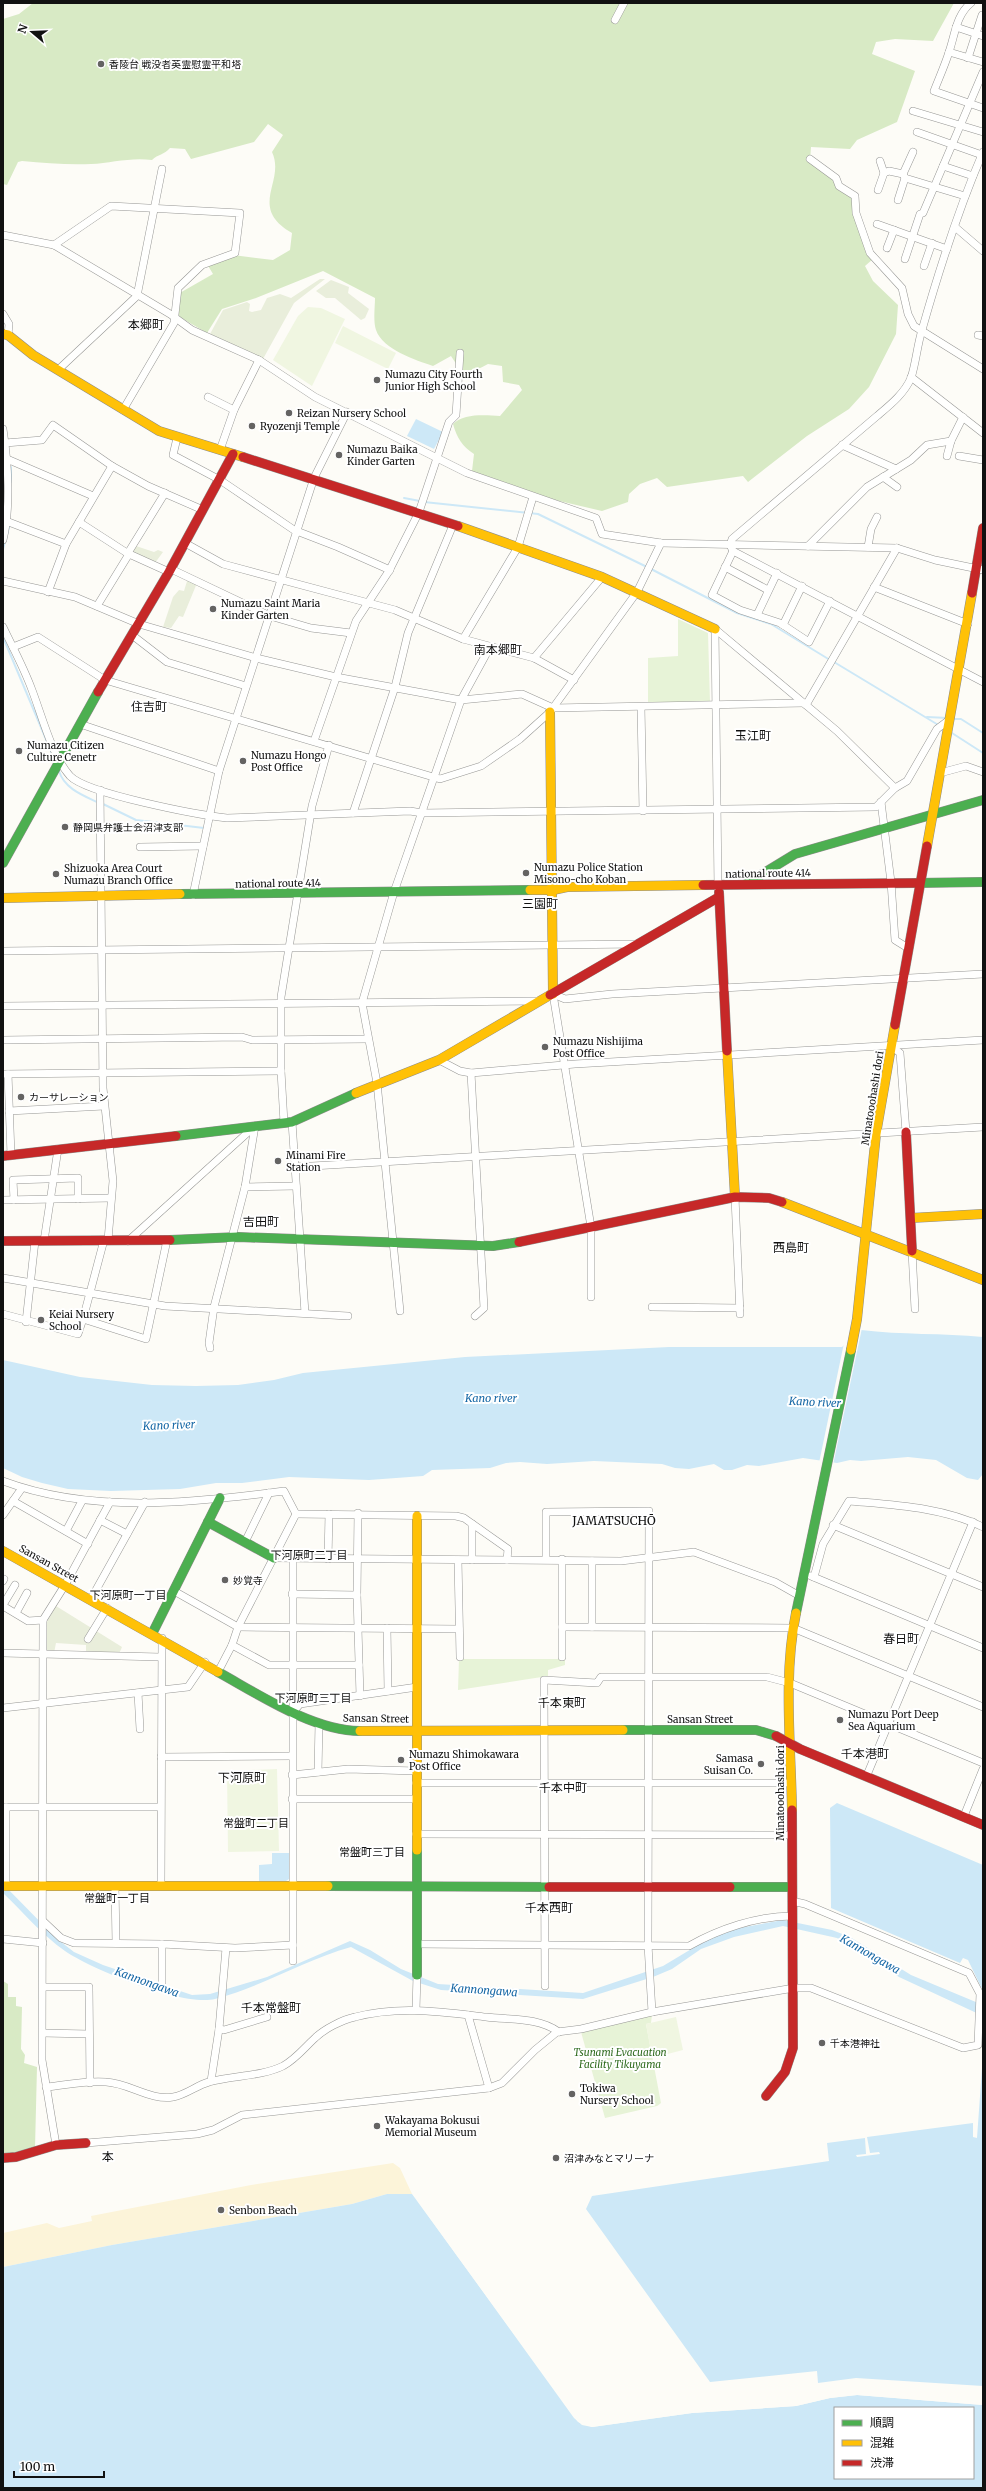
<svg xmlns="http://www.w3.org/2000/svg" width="986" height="2491" font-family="Merriweather,'Noto Sans JP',serif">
<rect width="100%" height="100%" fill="#fdfcf7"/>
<g fill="#e7f3d7">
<polygon points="678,619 708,633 710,702 648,702 648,658 678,656"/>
<polygon points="459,1659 565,1659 565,1665 548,1670 548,1676 458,1690"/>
<polygon points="652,2015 651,2023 646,2024 661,2103 657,2106 605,2118 581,2032"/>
</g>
<g fill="#d8eac5">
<path d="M33 3H954L933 41 895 39 876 42 872 54 915 71 897 122 857 140 850 149 811 147 810 161 855 199 873 259 865 266 873 281 898 305 896 334 869 387 849 409 807 436 748 482 743 476 667 487 657 478 640 484 629 494 628 502 602 511 555 500 472 471 474 454C462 446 457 438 453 424 463 413 486 415 500 416L522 390 519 385 503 382 502 366 488 364C479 369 472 372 461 371L451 356 433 366C416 360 383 350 376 330 373 321 375 307 375 298L323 271 256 298 222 309 207 333 178 316V294L213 274 207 264 233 255 273 260 290 250 292 233C247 207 286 182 272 152L283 135 268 124 254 142 191 159 185 149 170 148C164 155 158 154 152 160 131 157 111 163 91 164 68 165 45 163 22 161L18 162 7 185 3 184V19L19 14Z"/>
<polygon points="3,1981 8,1984 8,1997 16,1997 16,2006 22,2007 21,2049 25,2055 24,2063 37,2067 35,2148 16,2154 3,2154"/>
</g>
<polygon fill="#fcf4d9" points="393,2163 400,2168 412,2194 387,2194 352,2204 112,2245 3,2267 3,2233 47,2223 59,2228 92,2221 91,2216 251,2185"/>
<g fill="#e9eedb">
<polygon points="320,279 325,279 294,303 263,359 210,334 223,310 247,302 250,304 249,311 252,312 261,310 267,298 280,294 291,298"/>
<polygon points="331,280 349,287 348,293 369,309 365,318 361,320 335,298 326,298 316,291"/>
<polygon points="136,546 154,552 158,550 163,552 155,563 131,553"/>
<polygon points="188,578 197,583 183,617 179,616 171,628 163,627 173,597 179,590 184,591"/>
<polygon points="56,1606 122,1647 118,1656 86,1654 86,1645 56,1643 54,1653 44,1653 45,1625"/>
</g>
<g fill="#f0f6e1">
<polygon points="308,307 321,308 345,319 312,386 273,360 298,316"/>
<polygon points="343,326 396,353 388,369 335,343"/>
<polygon points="277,1769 279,1851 228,1852 227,1771"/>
<polygon points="676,2017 683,2050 652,2058 646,2024"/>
</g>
<g fill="#cde8f7" fill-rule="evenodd">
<polygon points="416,419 443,432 434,449 407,436"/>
<path d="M861 1330C902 1335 942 1333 983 1337V1474L978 1480 967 1478 936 1460 908 1457 861 1461 850 1460 837 1463 803 1458 759 1466 747 1465 732 1470H724L714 1464 689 1469 675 1468 662 1464 594 1461 547 1464 520 1462 506 1463 490 1468 432 1470 423 1476 369 1480 289 1477 242 1483H216L180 1489 111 1491 68 1489 42 1483 22 1477 3 1468V1360L80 1377 152 1385 196 1386 238 1385 274 1380 303 1373 465 1357 669 1347H842Z"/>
<polygon points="837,1803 983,1865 983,1991 968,1960 963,1958 960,1963 831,1908 830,1808"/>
<polygon points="272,1853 289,1853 289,1879 286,1881 259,1881 259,1865 272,1864"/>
<path d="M3 1884 56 1938 74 1952 103 1965 192 1995 210 1994 267 1977 350 1941 370 1950 401 1969 438 1984 583 1993 663 1966 708 1939 734 1929 783 1920 832 1930 850 1937 911 1975 983 2005V2016L899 1977 837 1938 783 1926 734 1937 701 1949 672 1969 653 1977 583 1999 441 1990 413 1981 351 1947C304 1960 262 1987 215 1999 183 2007 93 1970 65 1951 42 1935 23 1912 3 1893Z"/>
<polygon points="983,2054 983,2386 856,2378 818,2383 817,2371 710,2382 586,2209 592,2196 829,2161 827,2143 865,2138 866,2154 856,2155 857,2157 880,2154 879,2152 870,2153 867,2137 973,2123 973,2137 977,2138"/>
<path d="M387 2194H412L578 2422 592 2427 692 2413 796 2406 830 2398 857 2395 983 2405V2488H3V2267L112 2245 352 2204ZM835 2408H973V2478H835Z"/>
</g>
<g fill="#fdfcf7">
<polygon points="860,1328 862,1328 833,1465 819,1463 844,1343"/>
<polygon points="411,2192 576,2417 583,2423 591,2425 691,2411 796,2404 830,2396 857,2393 944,2399 983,2403 983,2405 857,2395 830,2398 796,2406 692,2413 592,2427 582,2425 574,2418"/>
</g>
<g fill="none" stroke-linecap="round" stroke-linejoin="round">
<g stroke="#cde8f7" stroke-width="2">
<polyline points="11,482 11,467"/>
<polyline points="404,498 420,501"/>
<polyline points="424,502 538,514 647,567"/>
<polyline points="3,549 10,524"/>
<polyline points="651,569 737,613 771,624 830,660"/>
<polyline points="3,637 56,763"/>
<polyline points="834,662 940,726"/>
<polyline points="927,717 948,718"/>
<polyline points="955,719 961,719 983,733"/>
<polyline points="952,733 983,753"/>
<path d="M59 771C64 788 82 795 97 802"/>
<polyline points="101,803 136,820 204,828"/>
</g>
<g stroke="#979795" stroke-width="8">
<g id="street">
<path d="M971 3C956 15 955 35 949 52 945 65 939 78 934 91L983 108"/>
<polyline points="615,20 624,3"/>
<polyline points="956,27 983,36"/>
<polyline points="949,52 983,62"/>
<polyline points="968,58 982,15"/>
<polyline points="913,111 983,132"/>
<polyline points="917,132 982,155"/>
<polyline points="913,152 903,174 905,178 965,196"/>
<path d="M983 152C958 210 939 270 922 330 917 346 916 363 911 378 904 394 890 405 877 416L732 539 730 545 733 551 983 682"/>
<polyline points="810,159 836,178 839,186 855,196 856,213 870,253 902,288 908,314 914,326 983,369"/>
<polyline points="880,161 884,173 889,171 903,174"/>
<polyline points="943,166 973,176"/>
<polyline points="878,190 884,173"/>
<polyline points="898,200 905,178"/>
<polyline points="877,224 947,249"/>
<polyline points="955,227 983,251"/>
<polyline points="3,235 54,245 170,314 192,330 259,360 315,397 467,473 596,518 602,534 661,543 897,548 935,560 983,570"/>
<polyline points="54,245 111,206 240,213 235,253 202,265 178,288 174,323 123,410"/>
<polyline points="887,248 894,230"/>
<polyline points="905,259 920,214 923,213 983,72"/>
<polyline points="924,266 932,243"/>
<polyline points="3,314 9,324 8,335"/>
<polyline points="978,335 983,336"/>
<polyline points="59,369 137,296 162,169"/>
<polyline points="911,377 983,433"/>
<polyline points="208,397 234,410"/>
<path d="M3 429C8 462 11 507 3 540"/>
<polyline points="177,438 173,455 220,480 294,530 338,547 390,570"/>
<polyline points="5,443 42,440 53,425 112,466 148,486 203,510"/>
<polyline points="842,445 896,469"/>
<polyline points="220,450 234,410 259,360"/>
<polyline points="947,456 951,441 963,417"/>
<polyline points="959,456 983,460"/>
<polyline points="7,459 93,496"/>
<polyline points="883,477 897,487"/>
<polyline points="6,521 66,544"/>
<polyline points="79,522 127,553 169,572"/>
<polyline points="185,543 223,564 395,610 463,639 534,658 574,680"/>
<polyline points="808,546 867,487 911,460 927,445 951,441"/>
<polyline points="868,547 871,529 877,517"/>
<polyline points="733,551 712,595 740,610 780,623 809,642 830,601"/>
<polyline points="128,553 165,493"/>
<polyline points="725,567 768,590"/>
<polyline points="171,569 270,616 311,628 351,633"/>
<polyline points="3,581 75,597 139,624 256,658 336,677 461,700 522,694 553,708 804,703"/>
<polyline points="874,587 968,624"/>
<polyline points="48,592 66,544 112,466"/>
<polyline points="97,606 129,554"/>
<polyline points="757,615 777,573"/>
<polyline points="783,625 802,586"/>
<path d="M3 627C13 648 24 668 32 690 42 716 52 756 70 776 87 794 199 815 227 818L410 811 422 813 876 807 895 788"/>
<polyline points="715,629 837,731 895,788 907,781 937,729 949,720"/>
<polyline points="715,629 718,888"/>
<polyline points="132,635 167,662 246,686"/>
<polyline points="463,639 518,547 533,497"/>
<polyline points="13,647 38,637 105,680 440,779 481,766 520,739 550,712 637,592 661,543"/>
<polyline points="534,658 602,577"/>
<polyline points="806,705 897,548"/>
<polyline points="641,707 643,811"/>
<polyline points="80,724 219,771"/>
<polyline points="314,741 356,621 389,571 419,512 449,422 456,415 460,353"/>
<polyline points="940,773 966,766 983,772"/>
<polyline points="100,790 103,1088 113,1181 108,1240"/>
<polyline points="881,802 891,882 895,940 908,948"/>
<polyline points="353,813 395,687 408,633 453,525"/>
<polyline points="140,847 203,846"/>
<polyline points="193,895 219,771 314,478 347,412"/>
<polyline points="3,951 637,944"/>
<polyline points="553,994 565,999 612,994 983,974"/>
<polyline points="553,994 591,1227 591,1297"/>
<polyline points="3,1006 539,1001"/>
<polyline points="3,1040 242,1037 252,1040 368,1039"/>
<polyline points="891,1046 900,1053 906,1132"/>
<polyline points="439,1060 460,1071 471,1073 575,1064 983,1040"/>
<polyline points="471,1073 484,1308 475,1316"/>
<polyline points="3,1074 281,1071"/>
<polyline points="8,1074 11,1155"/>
<polyline points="9,1111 104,1106"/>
<polyline points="292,1122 305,1313"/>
<polyline points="284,1123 281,1071 281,997 312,806 329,745"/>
<polyline points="295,1167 983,1127"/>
<polyline points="245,1187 296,1186"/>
<polyline points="735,1197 740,1314"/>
<polyline points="3,1200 111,1198"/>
<polyline points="14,1200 13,1180 78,1178 78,1199"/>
<polyline points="44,1241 58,1149"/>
<polyline points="128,1241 255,1126"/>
<polyline points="912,1251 915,1309"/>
<polyline points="3,1278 165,1306 348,1316"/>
<polyline points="652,1307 740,1308"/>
<polyline points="400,1311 377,1083 362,1003 394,892 461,700 490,647"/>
<polyline points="3,1314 78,1334 83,1319 146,1339 167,1240"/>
<polyline points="83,1319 104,1240"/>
<polyline points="26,1322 35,1241"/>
<polyline points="210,1348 209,1343 214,1307 245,1187 255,1126"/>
<path d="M3 1481C91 1514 192 1503 284 1491L296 1514"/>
<polyline points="13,1501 88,1544"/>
<polyline points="358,1513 357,1595 360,1696"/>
<polyline points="296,1514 456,1516 464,1518 508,1549 507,1560"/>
<polyline points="3,1515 22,1488"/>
<polyline points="100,1520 127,1534"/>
<polyline points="472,1524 472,1560"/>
<polyline points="833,1525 983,1587"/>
<polyline points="66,1531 82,1501"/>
<polyline points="245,1542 269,1493"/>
<polyline points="274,1558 621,1561 694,1552 775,1582 798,1595"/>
<polyline points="293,1559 293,1961"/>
<polyline points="328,1559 329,1514"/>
<polyline points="546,1559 546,1512 649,1511 648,1945 652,2012"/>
<polyline points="562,1559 562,1657"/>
<polyline points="458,1560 460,1657"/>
<polyline points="811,1576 983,1648"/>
<path d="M814 1577 823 1544 849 1501C893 1505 942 1507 983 1527"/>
<polyline points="3,1581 4,1579"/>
<polyline points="174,1591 238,1627 459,1629"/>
<polyline points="292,1594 357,1595"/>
<polyline points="91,1599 145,1502"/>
<polyline points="3,1605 15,1585"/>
<polyline points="3,1606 28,1621 43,1620"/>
<polyline points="16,1613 27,1593"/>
<polyline points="562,1627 793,1628 983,1707"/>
<polyline points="592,1627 592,1561"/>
<polyline points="387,1628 388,1691"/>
<polyline points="88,1639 107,1608"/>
<polyline points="232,1645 269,1665 359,1665"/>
<polyline points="3,1653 160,1657"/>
<polyline points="219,1670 232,1645 238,1627 296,1514"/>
<polyline points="138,1693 140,1729"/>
<polyline points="3,1708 188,1687 205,1662"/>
<polyline points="293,1712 300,1704 417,1687"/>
<polyline points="161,1757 292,1756"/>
<polyline points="318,1772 319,1723"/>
<polyline points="292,1775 348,1769 416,1771"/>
<polyline points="867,1775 973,1522"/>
<polyline points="416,1783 791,1783"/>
<polyline points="292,1799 416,1799"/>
<polyline points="3,1807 160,1807"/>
<polyline points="6,1807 6,1885"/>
<polyline points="964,1816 983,1769"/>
<polyline points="416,1834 791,1835"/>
<polyline points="115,1886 116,1943"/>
<polyline points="161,1886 162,1638"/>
<polyline points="44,1922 61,1938 74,1943 162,1944 235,1948 293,1945"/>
<polyline points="3,1939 43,1943"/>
<path d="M417 1944 689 1946C719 1929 757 1916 792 1916"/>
<polyline points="162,1983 162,1944"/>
<polyline points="545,1986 544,1680 597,1683 601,1677 767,1677 790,1683 983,1763"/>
<polyline points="43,1987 89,1987 90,2083"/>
<polyline points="416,2010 417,1975"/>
<polyline points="468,2015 489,2088"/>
<polyline points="219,2029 224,2030 267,2017"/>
<polyline points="43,2033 89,2034"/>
<polyline points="211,2081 219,2029 226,1948"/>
<path d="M46 2087C66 2085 87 2080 106 2082 129 2083 151 2101 173 2097 186 2095 197 2085 209 2082 233 2075 260 2077 283 2066 296 2059 305 2047 315 2038 324 2029 342 2020 355 2017 399 2005 443 2012 486 2017 511 2020 538 2017 559 2032"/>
<polyline points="86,2143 197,2134 213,2130 242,2115 489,2088 502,2083 535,2050 557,2032 581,2029 652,2012 794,1988 811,1988 963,2048 978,2045 980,1994 969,1973 805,1904 792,1901"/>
<polyline points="56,2145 42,2060 43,1620 65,1585 110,1502"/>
</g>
</g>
<g stroke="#8e8d8b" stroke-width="10">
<g id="fast">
<polyline points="3,863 98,692"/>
<polyline points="916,883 983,882"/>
<polyline points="746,884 795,854 983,800"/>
<polyline points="180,894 530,890"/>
<polyline points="176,1136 292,1122 356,1093"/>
<polyline points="170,1240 238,1237 493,1246 519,1242"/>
<polyline points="208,1522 274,1558"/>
<polyline points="796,1613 851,1350"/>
<polyline points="152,1634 220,1498"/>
<path d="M218 1672C258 1694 313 1731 360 1731"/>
<polyline points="623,1730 756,1730 776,1736"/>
<polyline points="417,1850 417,1975"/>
<polyline points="328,1886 549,1887"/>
<polyline points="730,1887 792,1887"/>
</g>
</g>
<g stroke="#8e8d8b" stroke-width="10">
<g id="slow">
<polyline points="3,334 8,335 33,355 159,431 243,457"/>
<polyline points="458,526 602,577 715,629"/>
<polyline points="550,712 553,994"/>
<polyline points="927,846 972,593"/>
<polyline points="530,890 553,890 567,887 703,885"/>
<polyline points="3,898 180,894"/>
<polyline points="727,1051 735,1197"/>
<polyline points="356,1093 439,1060 550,995"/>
<polyline points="782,1202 983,1280"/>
<polyline points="911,1218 983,1214"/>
<polyline points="851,1350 857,1319 876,1134 895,1025"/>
<polyline points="417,1516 417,1850"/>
<polyline points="3,1551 218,1672"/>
<polyline points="360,1731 623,1730"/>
<path d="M792 1810C791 1746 783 1676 796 1613"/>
<polyline points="3,1886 328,1886"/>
</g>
</g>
<g stroke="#8e8d8b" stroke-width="10">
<g id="jam">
<polyline points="243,457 458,526"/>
<polyline points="972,593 983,528"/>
<polyline points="98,692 169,572 233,454"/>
<polyline points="703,885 916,883"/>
<polyline points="719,892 727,1051"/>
<polyline points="550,995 719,897"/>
<polyline points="895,1025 927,846"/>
<polyline points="906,1132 912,1251"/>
<polyline points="3,1156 176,1136"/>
<polyline points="3,1241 170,1240"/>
<polyline points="519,1242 735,1197 769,1198 782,1202"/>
<polyline points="776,1736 800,1749 983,1825"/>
<polyline points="549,1887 730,1887"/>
<polyline points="766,2096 785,2072 793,2048 792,1810"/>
<polyline points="3,2158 16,2157 56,2145 86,2143"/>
</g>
</g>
<use href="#street" stroke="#fffffe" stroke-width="7"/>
<use href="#fast" stroke="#4caf50" stroke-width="9"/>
<use href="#slow" stroke="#ffc107" stroke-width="9"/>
<use href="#jam" stroke="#c62828" stroke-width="9"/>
</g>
<g fill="#646362" stroke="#fff" stroke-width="1.5">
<circle cx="101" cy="64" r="4"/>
<circle cx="377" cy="380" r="4"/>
<circle cx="289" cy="413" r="4"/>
<circle cx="252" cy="426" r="4"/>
<circle cx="339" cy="455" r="4"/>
<circle cx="213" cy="609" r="4"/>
<circle cx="19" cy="751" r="4"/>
<circle cx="243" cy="761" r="4"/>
<circle cx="65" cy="827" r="4"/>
<circle cx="526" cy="873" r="4"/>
<circle cx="56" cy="874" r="4"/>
<circle cx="545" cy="1047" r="4"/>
<circle cx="21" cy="1097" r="4"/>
<circle cx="278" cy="1161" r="4"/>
<circle cx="41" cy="1320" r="4"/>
<circle cx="225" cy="1580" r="4"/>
<circle cx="840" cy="1720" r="4"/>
<circle cx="401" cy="1760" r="4"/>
<circle cx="761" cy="1764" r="4"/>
<circle cx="822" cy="2043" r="4"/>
<circle cx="572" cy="2094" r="4"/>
<circle cx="377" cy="2126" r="4"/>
<circle cx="556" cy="2158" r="4"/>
<circle cx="221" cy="2210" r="4"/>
</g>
<g text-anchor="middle" stroke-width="4" stroke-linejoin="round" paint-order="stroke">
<g font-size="10" fill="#111" stroke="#fff" text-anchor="start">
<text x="109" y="68">香陵台 戦没者英霊慰霊平和塔</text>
<text x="385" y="378">Numazu City Fourth<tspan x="385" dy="12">Junior High School</tspan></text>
<text x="297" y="417">Reizan Nursery School</text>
<text x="260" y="430">Ryozenji Temple</text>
<text x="347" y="453">Numazu Baika<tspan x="347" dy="12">Kinder Garten</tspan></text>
<text x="221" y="607">Numazu Saint Maria<tspan x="221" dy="12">Kinder Garten</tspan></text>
<text x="27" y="749">Numazu Citizen<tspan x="27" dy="12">Culture Cenetr</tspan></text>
<text x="251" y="759">Numazu Hongo<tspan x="251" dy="12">Post Office</tspan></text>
<text x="73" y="831">静岡県弁護士会沼津支部</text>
<text x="534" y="871">Numazu Police Station<tspan x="534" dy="12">Misono-cho Koban</tspan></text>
<text x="64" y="872">Shizuoka Area Court<tspan x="64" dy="12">Numazu Branch Office</tspan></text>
<text x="553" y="1045">Numazu Nishijima<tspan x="553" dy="12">Post Office</tspan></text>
<text x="29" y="1101">カーサレーション</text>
<text x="286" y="1159">Minami Fire<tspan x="286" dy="12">Station</tspan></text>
<text x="49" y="1318">Keiai Nursery<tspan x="49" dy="12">School</tspan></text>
<text x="233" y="1584">妙覚寺</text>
<text x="848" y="1718">Numazu Port Deep<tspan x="848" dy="12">Sea Aquarium</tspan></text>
<text x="409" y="1758">Numazu Shimokawara<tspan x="409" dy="12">Post Office</tspan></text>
<text x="753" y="1762" text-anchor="end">Samasa<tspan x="753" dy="12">Suisan Co.</tspan></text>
<text x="830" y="2047">千本港神社</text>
<text x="580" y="2092">Tokiwa<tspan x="580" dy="12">Nursery School</tspan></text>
<text x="385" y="2124">Wakayama Bokusui<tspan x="385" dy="12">Memorial Museum</tspan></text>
<text x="564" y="2162">沼津みなとマリーナ</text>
<text x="229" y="2214">Senbon Beach</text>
</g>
<g font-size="10" fill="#111" stroke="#fff">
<text transform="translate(768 873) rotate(-1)" y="4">national route 414</text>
<text transform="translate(278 883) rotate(-1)" y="4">national route 414</text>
<text transform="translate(872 1098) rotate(-81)" y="4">Minatooohashi dori</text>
<text transform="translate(49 1563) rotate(29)" y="4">Sansan Street</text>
<text transform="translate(376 1718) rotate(1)" y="4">Sansan Street</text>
<text x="700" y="1723">Sansan Street</text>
<text transform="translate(780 1793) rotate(-90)" y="4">Minatooohashi dori</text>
</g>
<g font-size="10" font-style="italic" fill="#2f6b1f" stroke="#fff">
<text x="620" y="2056">Tsunami Evacuation<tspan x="620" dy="12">Facility Tikuyama</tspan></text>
</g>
<g font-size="11" font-style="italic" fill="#1768a6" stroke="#fff">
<text x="491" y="1402">Kano river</text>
<text transform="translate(815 1402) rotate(3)" y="4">Kano river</text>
<text transform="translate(169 1425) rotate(-2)" y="4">Kano river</text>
<text transform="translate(870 1954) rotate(30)" y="4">Kannongawa</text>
<text transform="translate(147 1982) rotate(20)" y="4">Kannongawa</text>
<text transform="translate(484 1990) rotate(4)" y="4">Kannongawa</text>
</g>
<g font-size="11" fill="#111" stroke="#fff">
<text x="309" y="1559">下河原町二丁目</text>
<text x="128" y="1599">下河原町一丁目</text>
<text x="313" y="1702">下河原町三丁目</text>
<text x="256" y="1827">常盤町二丁目</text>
<text x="372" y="1856">常盤町三丁目</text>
<text x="117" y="1902">常盤町一丁目</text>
</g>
<g font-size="12" fill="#111" stroke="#fff">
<text x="146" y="329">本郷町</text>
<text x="498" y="654">南本郷町</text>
<text x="149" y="711">住吉町</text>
<text x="753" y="740">玉江町</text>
<text x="540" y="908">三園町</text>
<text x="261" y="1226">吉田町</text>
<text x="791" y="1252">西島町</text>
<text x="614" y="1525">JAMATSUCHŌ</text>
<text x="901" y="1643">春日町</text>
<text x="562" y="1707">千本東町</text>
<text x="865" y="1758">千本港町</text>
<text x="242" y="1782">下河原町</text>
<text x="563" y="1792">千本中町</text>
<text x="549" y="1912">千本西町</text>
<text x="271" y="2012">千本常盤町</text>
<text x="108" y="2161">本</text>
</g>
</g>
<rect width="986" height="2491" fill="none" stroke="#111111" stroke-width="8"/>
<rect x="834" y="2407" width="140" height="72" fill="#ffffff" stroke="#a0a0a0"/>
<rect x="842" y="2420" width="20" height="6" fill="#4caf50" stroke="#a0a0a0"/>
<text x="870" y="2427" font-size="12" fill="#111111">順調</text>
<rect x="842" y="2440" width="20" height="6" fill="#ffc107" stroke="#a0a0a0"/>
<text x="870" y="2447" font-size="12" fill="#111111">混雑</text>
<rect x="842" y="2460" width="20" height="6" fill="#c62828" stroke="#a0a0a0"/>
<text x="870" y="2467" font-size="12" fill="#111111">渋滞</text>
<g transform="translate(32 32) rotate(289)" stroke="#ffffff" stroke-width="3" paint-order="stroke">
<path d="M0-3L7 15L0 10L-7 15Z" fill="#111111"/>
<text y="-6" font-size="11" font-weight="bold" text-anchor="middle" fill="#111111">N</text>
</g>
<path d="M14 2471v6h90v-6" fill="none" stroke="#111111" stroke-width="2"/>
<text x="20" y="2471" font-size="12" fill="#111111" stroke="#ffffff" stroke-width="3" paint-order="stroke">100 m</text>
</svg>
